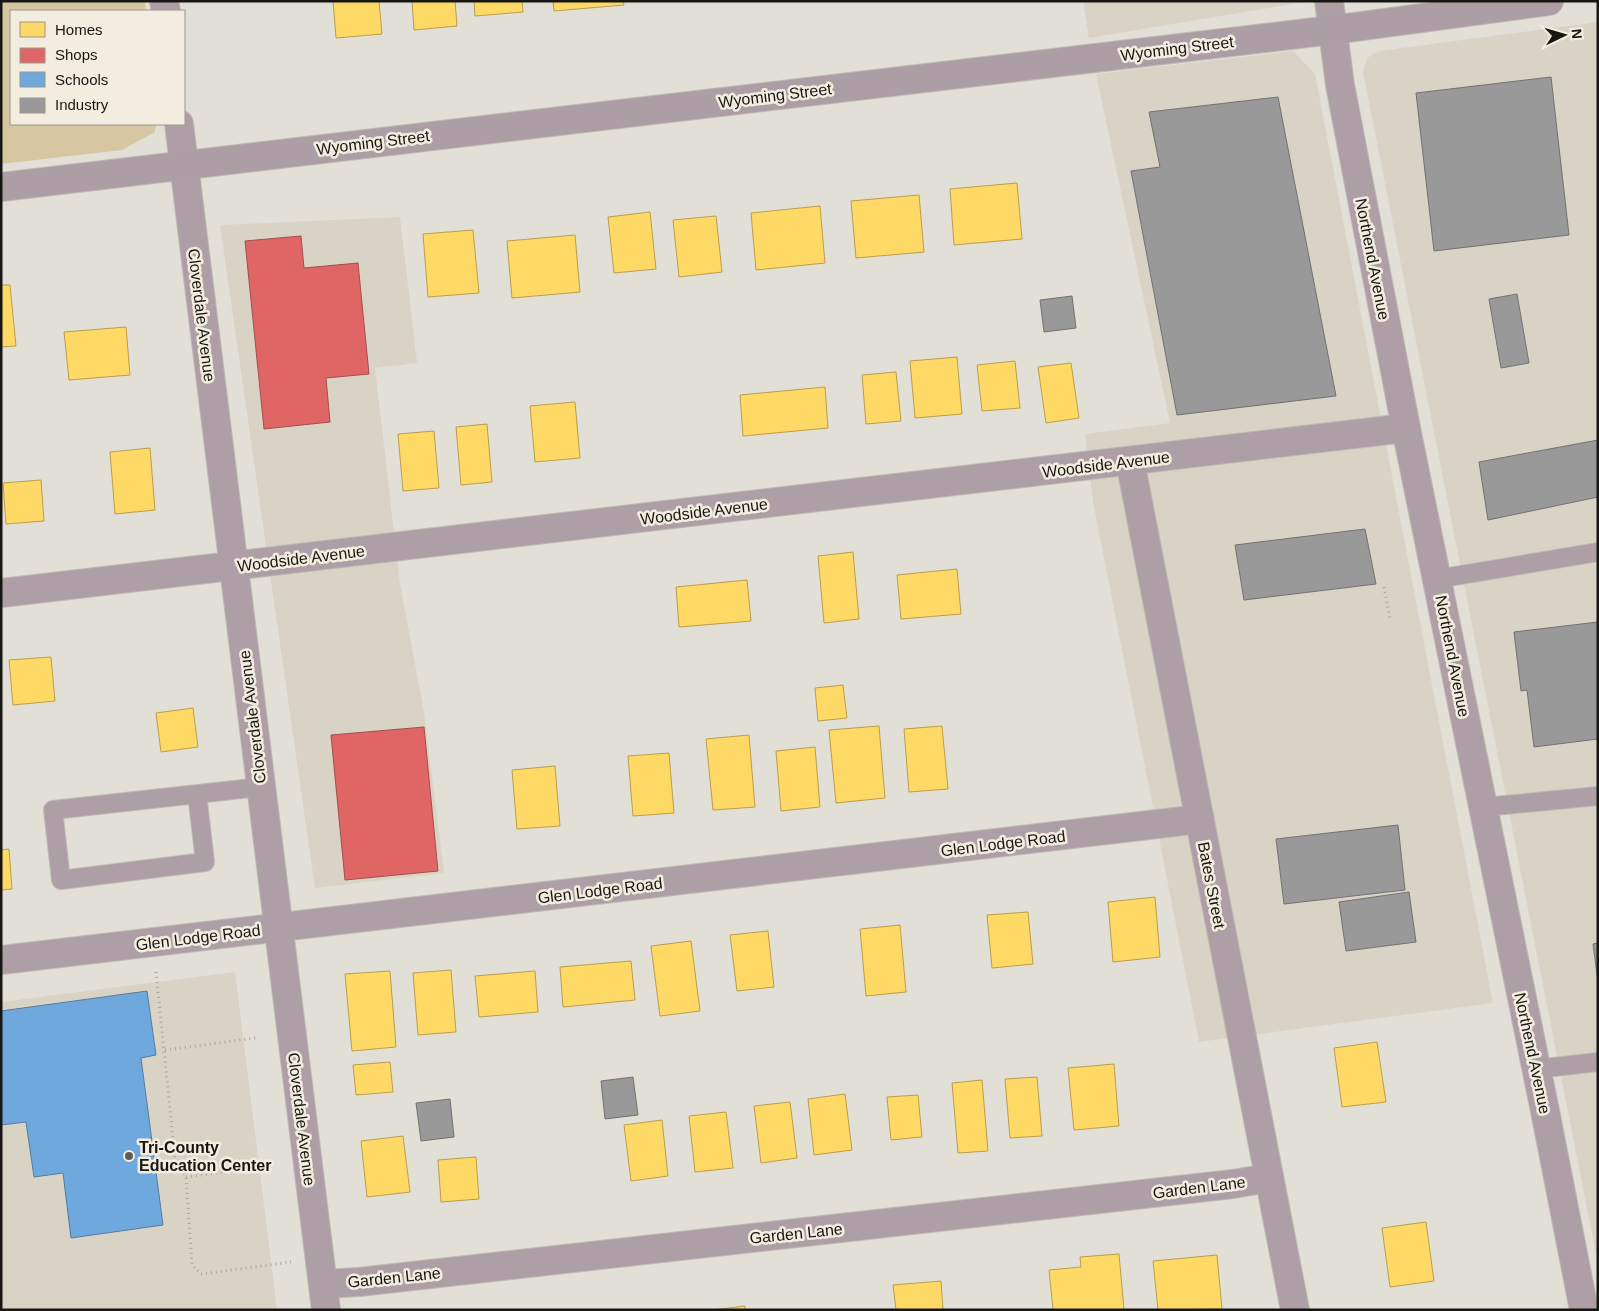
<svg xmlns="http://www.w3.org/2000/svg" width="1599" height="1311" font-family="Helvetica,sans-serif">
<rect width="100%" height="100%" fill="#e2dfd7"/>
<g fill="#d9d3c5">
<polygon points="1083,1 1311,1 1089,38"/>
<polygon points="1598,22 1598,1264 1363,72 1367,58 1379,51"/>
<polygon points="1293,51 1315,74 1493,1003 1199,1042 1093,502 1085,434 1170,423 1096,74"/>
<polygon points="400,217 417,363 375,368 400,584 424,712 444,873 315,888 220,225"/>
<polygon points="235,972 277,1310 1,1310 1,1002"/>
</g>
<polygon fill="#d6c7a2" points="1,1 145,1 146,11 11,11 11,124 156,124 155,132 122,150 1,164"/>
<g fill="#ffd966" stroke="#ba9e4d">
<polygon points="333,1 379,1 382,34 336,38"/>
<polygon points="412,1 455,1 457,26 414,30"/>
<polygon points="474,1 522,1 523,12 475,16"/>
<polygon points="553,1 623,1 624,5 554,11"/>
<polygon points="1017,183 1022,239 954,245 950,189"/>
<polygon points="919,195 924,252 856,258 851,201"/>
<polygon points="820,206 825,263 756,270 751,213"/>
<polygon points="650,212 656,269 614,273 608,217"/>
<polygon points="716,216 722,272 679,277 673,220"/>
<polygon points="473,230 479,293 428,297 423,234"/>
<polygon points="575,235 580,292 512,298 507,241"/>
<polygon points="1,285 10,285 16,346 1,347"/>
<polygon points="126,327 130,375 69,380 64,332"/>
<polygon points="957,357 962,414 915,418 910,361"/>
<polygon points="1015,361 1020,408 982,411 977,365"/>
<polygon points="1071,363 1079,418 1046,423 1038,367"/>
<polygon points="896,372 901,421 866,424 862,375"/>
<polygon points="825,387 828,428 743,436 740,395"/>
<polygon points="575,402 580,458 535,462 530,406"/>
<polygon points="487,424 492,482 461,485 456,427"/>
<polygon points="434,431 439,488 403,491 398,434"/>
<polygon points="150,448 155,510 115,514 110,452"/>
<polygon points="41,480 44,521 6,524 3,483"/>
<polygon points="853,552 859,619 824,623 818,556"/>
<polygon points="957,569 961,614 901,619 897,575"/>
<polygon points="747,580 751,621 679,627 676,587"/>
<polygon points="51,657 55,701 13,705 9,660"/>
<polygon points="843,685 847,718 818,721 815,688"/>
<polygon points="193,708 198,747 161,752 156,713"/>
<polygon points="879,726 885,798 836,803 829,730"/>
<polygon points="942,726 948,789 909,792 904,729"/>
<polygon points="749,735 755,807 713,810 706,739"/>
<polygon points="815,747 820,807 781,811 776,751"/>
<polygon points="669,753 674,813 633,816 628,756"/>
<polygon points="555,766 560,826 517,829 512,770"/>
<polygon points="9,849 12,889 1,890 1,850"/>
<polygon points="1155,897 1160,957 1113,962 1108,902"/>
<polygon points="1028,912 1033,964 992,968 987,915"/>
<polygon points="900,925 906,992 866,996 860,929"/>
<polygon points="768,931 774,987 737,991 730,935"/>
<polygon points="691,941 700,1011 660,1016 651,946"/>
<polygon points="631,961 635,1000 563,1007 560,967"/>
<polygon points="451,970 456,1032 418,1035 413,973"/>
<polygon points="390,971 396,1047 352,1051 345,974"/>
<polygon points="535,971 538,1012 479,1017 475,976"/>
<polygon points="1377,1042 1386,1102 1342,1107 1334,1048"/>
<polygon points="390,1062 393,1092 356,1095 353,1065"/>
<polygon points="1114,1064 1119,1126 1074,1130 1068,1068"/>
<polygon points="1037,1077 1042,1136 1010,1138 1005,1079"/>
<polygon points="982,1080 988,1151 958,1153 952,1083"/>
<polygon points="845,1094 852,1150 814,1155 808,1099"/>
<polygon points="918,1095 922,1137 891,1140 887,1097"/>
<polygon points="790,1102 797,1158 761,1163 754,1106"/>
<polygon points="726,1112 733,1168 695,1172 689,1116"/>
<polygon points="662,1120 668,1176 631,1181 624,1125"/>
<polygon points="403,1136 410,1192 367,1197 361,1141"/>
<polygon points="476,1157 479,1199 441,1202 438,1160"/>
<polygon points="1426,1222 1434,1281 1390,1287 1382,1228"/>
<polygon points="1119,1254 1124,1310 1053,1310 1049,1270 1081,1267 1080,1257"/>
<polygon points="1217,1255 1222,1309 1158,1310 1153,1261"/>
<polygon points="941,1281 943,1310 896,1310 893,1285"/>
<polygon points="745,1306 745,1310 712,1310"/>
</g>
<g fill="#e06666" stroke="#a44e4d">
<polygon points="301,236 304,268 358,263 369,374 326,378 330,422 264,429 245,241"/>
<polygon points="424,727 438,871 345,880 331,735"/>
</g>
<polygon fill="#6fa8dc" stroke="#557c9f" points="147,991 156,1055 141,1058 163,1225 71,1238 63,1173 34,1177 26,1122 1,1125 1,1011"/>
<g fill="#999" stroke="#727270">
<polygon points="1551,77 1569,235 1434,251 1416,93"/>
<polygon points="1278,97 1336,396 1177,415 1131,171 1160,167 1149,112"/>
<polygon points="1517,294 1529,363 1501,368 1489,299"/>
<polygon points="1072,296 1076,328 1044,332 1040,300"/>
<polygon points="1598,440 1598,497 1488,520 1479,462"/>
<polygon points="1365,529 1376,584 1244,600 1235,545"/>
<polygon points="1598,622 1598,739 1534,747 1527,690 1521,691 1514,632"/>
<polygon points="1398,825 1405,890 1284,904 1276,839"/>
<polygon points="1409,892 1416,942 1346,951 1339,902"/>
<polygon points="1598,943 1598,982 1593,944"/>
<polygon points="633,1077 638,1115 605,1119 601,1081"/>
<polygon points="450,1099 454,1137 421,1141 416,1103"/>
</g>
<g fill="none" stroke-linecap="round" stroke-linejoin="round">
<g stroke="#bdbab4" stroke-width="20">
<g id="lane">
<polyline points="1437,579 1598,552"/>
<polyline points="197,794 205,862 61,880 53,810 261,787"/>
<polyline points="1484,807 1598,796"/>
<polyline points="1536,1069 1598,1062"/>
</g>
</g>
<g stroke="#bdbab4" stroke-width="30">
<g id="street">
<polyline points="164,1 166,11"/>
<polyline points="1329,1 1340,85 1406,428 1546,1116 1584,1310"/>
<polyline points="179,124 326,1310"/>
<polyline points="1130,461 1295,1310"/>
<polyline points="1,593 1406,428"/>
<polyline points="1,960 1200,819"/>
<polyline points="323,1284 359,1282 1233,1184 1269,1178"/>
</g>
</g>
<g stroke="#bdbab4" stroke-width="30">
<polyline id="secondary" points="1,187 1332,30 1549,1"/>
</g>
<g stroke="#ada4a6" stroke-width="3" stroke-dasharray="1 4" stroke-linecap="butt">
<polyline points="1384,587 1390,619"/>
<polyline points="156,972 175,1159 186,1177 192,1265 201,1274 291,1262"/>
<polyline points="165,1050 256,1038"/>
<polyline points="186,1177 271,1166"/>
</g>
<use href="#lane" stroke="#ae9fa7" stroke-width="18"/>
<use href="#street" stroke="#ae9fa7" stroke-width="28"/>
<use href="#secondary" stroke="#ac9ea4" stroke-width="28"/>
</g>
<circle fill="#5f5c57" stroke="#f3ede0" stroke-width="2" cx="129" cy="1156" r="5"/>
<g text-anchor="middle" stroke-width="5" stroke-linejoin="round" paint-order="stroke">
<g font-size="16" fill="#181612" stroke="#f3ede0">
<text transform="translate(1177 48) rotate(-7)" y="6">Wyoming Street</text>
<text transform="translate(775 95) rotate(-7)" y="6">Wyoming Street</text>
<text transform="translate(373 142) rotate(-7)" y="6">Wyoming Street</text>
<text transform="translate(1373 259) rotate(79)" y="6">Northend Avenue</text>
<text transform="translate(202 315) rotate(83)" y="6">Cloverdale Avenue</text>
<text transform="translate(1106 464) rotate(-7)" y="6">Woodside Avenue</text>
<text transform="translate(704 511) rotate(-7)" y="6">Woodside Avenue</text>
<text transform="translate(301 558) rotate(-7)" y="6">Woodside Avenue</text>
<text transform="translate(1453 656) rotate(79)" y="6">Northend Avenue</text>
<text transform="translate(252 717) rotate(-97)" y="6">Cloverdale Avenue</text>
<text transform="translate(1003 843) rotate(-7)" y="6">Glen Lodge Road</text>
<text transform="translate(1212 885) rotate(79)" y="6">Bates Street</text>
<text transform="translate(600 890) rotate(-7)" y="6">Glen Lodge Road</text>
<text transform="translate(198 937) rotate(-7)" y="6">Glen Lodge Road</text>
<text transform="translate(1533 1053) rotate(78)" y="6">Northend Avenue</text>
<text transform="translate(302 1119) rotate(83)" y="6">Cloverdale Avenue</text>
<text transform="translate(1199 1187) rotate(-7)" y="6">Garden Lane</text>
<text transform="translate(796 1233) rotate(-6)" y="6">Garden Lane</text>
<text transform="translate(394 1277) rotate(-6)" y="6">Garden Lane</text>
</g>
<g font-size="16" font-weight="bold" fill="#181612" stroke="#f3ede0" text-anchor="start">
<text x="139" y="1153">Tri-County<tspan x="139" dy="18">Education Center</tspan></text>
</g>
</g>
<rect width="1599" height="1311" fill="none" stroke="#181612" stroke-width="5"/>
<rect x="10" y="10" width="175" height="115" fill="#f3ede0" stroke="#9b978e"/>
<rect x="20" y="22" width="25" height="15" fill="#ffd966" stroke="#9b978e"/>
<text x="55" y="35" font-size="15" fill="#181612">Homes</text>
<rect x="20" y="48" width="25" height="15" fill="#e06666" stroke="#9b978e"/>
<text x="55" y="60" font-size="15" fill="#181612">Shops</text>
<rect x="20" y="72" width="25" height="15" fill="#6fa8dc" stroke="#9b978e"/>
<text x="55" y="85" font-size="15" fill="#181612">Schools</text>
<rect x="20" y="98" width="25" height="15" fill="#999999" stroke="#9b978e"/>
<text x="55" y="110" font-size="15" fill="#181612">Industry</text>
<g transform="translate(1564 35) rotate(85)" stroke="#f3ede0" stroke-width="4" paint-order="stroke">
<path d="M0-4L9 19L0 12L-9 19Z" fill="#181612"/>
<text y="-8" font-size="14" font-weight="bold" text-anchor="middle" fill="#181612">N</text>
</g>
</svg>
